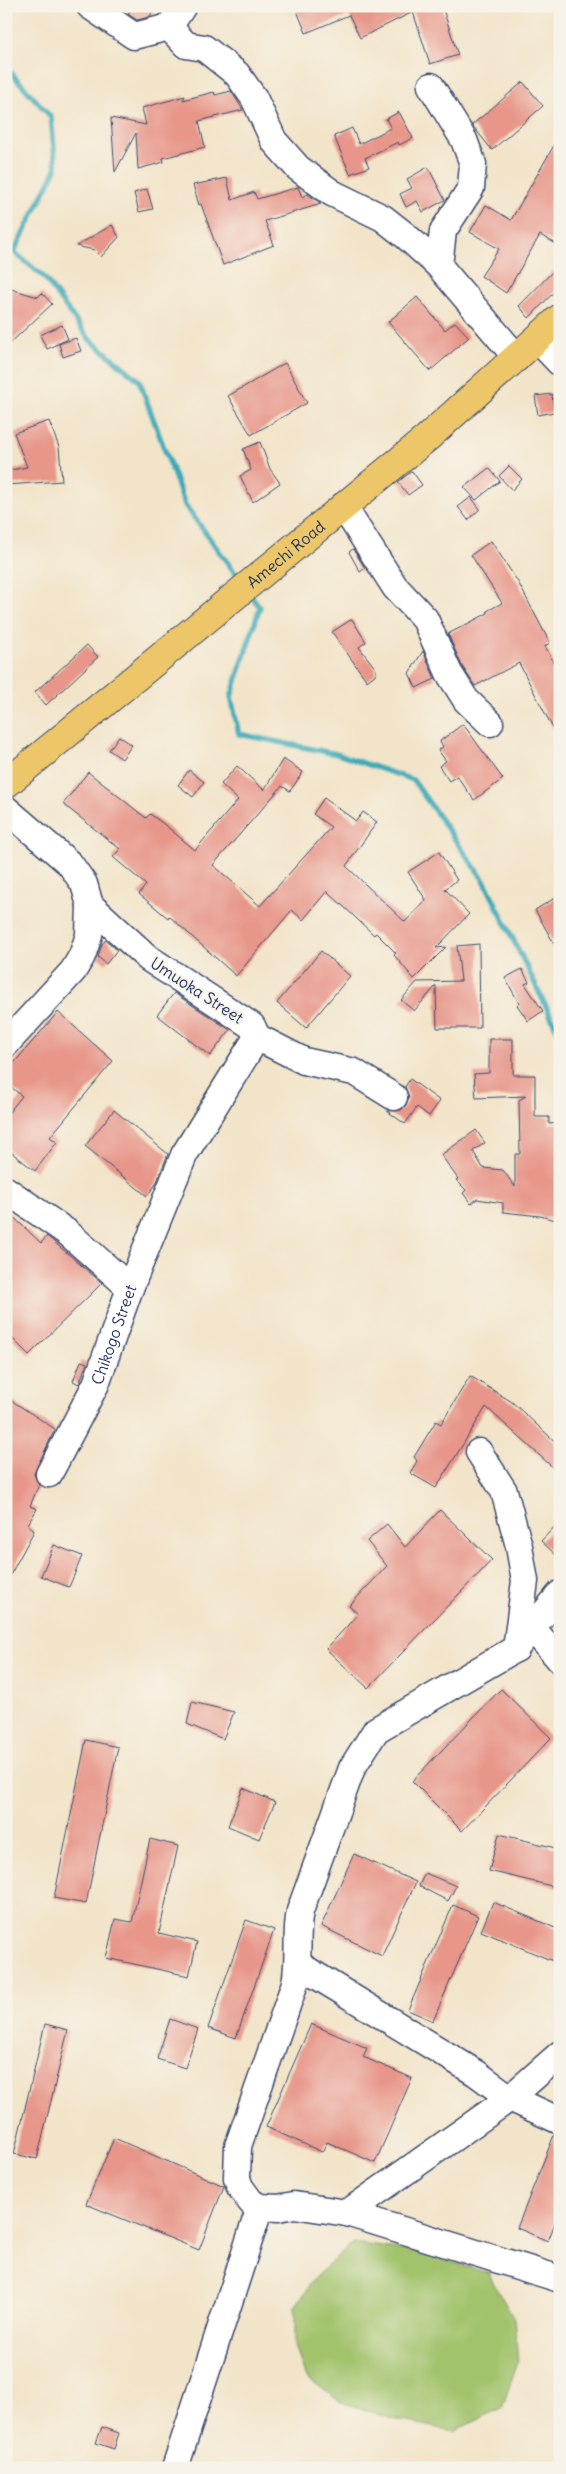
<svg xmlns="http://www.w3.org/2000/svg" width="566" height="2474" font-family="Delius,sans-serif">
<rect width="100%" height="100%" fill="#f7f3e8"/>
<filter id="ink" filterUnits="userSpaceOnUse"><feTurbulence type="fractalNoise" baseFrequency=".02" numOctaves="2"/><feDisplacementMap in="SourceGraphic" scale="10" xChannelSelector="R" yChannelSelector="G"/><feConvolveMatrix kernelMatrix="1 2 1 2 8 2 1 2 1" color-interpolation-filters="sRGB"/></filter>
<filter id="wash" filterUnits="userSpaceOnUse"><feTurbulence type="fractalNoise" baseFrequency=".0096" numOctaves="4" result="noise"/><feDisplacementMap in="SourceGraphic" scale="20" xChannelSelector="R" yChannelSelector="G"/><feGaussianBlur stdDeviation="1.12" result="paint"/><feColorMatrix in="noise" values="0 0 0 0 0 0 0 0 0 0 0 0 0 0 0 0 0 1.4 0 .05"/><feComposite in="paint" operator="in"/></filter>
<g filter="url(#wash)">
<rect width="100%" height="100%" fill="#f2e4c9"/>
<polygon fill="#a2c36c" stroke="#5e7965" points="353,2243 419,2252 488,2273 514,2319 518,2361 502,2408 454,2431 392,2419 339,2401 305,2376 295,2345 295,2307 315,2277"/>
<g fill="none" stroke-linecap="round" stroke-linejoin="round">
<g stroke="#3aaab8" stroke-width="5.5">
<polyline points="6,67 51,117 56,169 14,252 44,277 89,339 139,380 185,505 241,581"/>
<polyline points="249,593 260,607 231,697 239,734 337,754 413,780 485,882 560,1035"/>
</g>
</g>
<g id="blocks">
<g fill="#e79689">
<polygon points="132,6 158,6 149,17 137,20 128,14"/>
<polygon points="295,6 442,6 458,55 430,64 413,12 360,38 349,15 306,33"/>
<polygon points="523,82 543,106 492,150 472,125"/>
<polygon points="231,91 243,110 199,121 205,147 163,158 164,162 138,169 136,133 115,172 111,118 146,125 142,108 185,96 183,100 214,92 215,95"/>
<polygon points="399,112 413,138 399,145 398,142 365,158 369,167 350,174 334,136 352,128 359,144 391,128 386,119"/>
<polygon points="560,135 560,246 540,235 506,293 481,276 499,249 470,232 486,205 511,220"/>
<polygon points="428,167 445,200 423,212 417,201 406,207 400,194 412,188 407,179"/>
<polygon points="227,178 232,200 254,192 257,199 298,187 302,197 308,194 321,204 265,221 274,245 223,265 201,204 199,205 193,185"/>
<polygon points="147,189 153,209 139,212 134,193"/>
<polygon points="112,225 119,237 101,257 94,250 76,246"/>
<polygon points="560,264 560,286 529,318 519,306"/>
<polygon points="11,289 38,297 42,293 52,304 6,347 6,303"/>
<polygon points="417,297 445,330 455,322 469,337 430,371 388,322"/>
<polygon points="62,325 68,339 47,349 40,335"/>
<polygon points="76,338 81,351 63,357 59,344"/>
<polygon points="285,363 307,403 251,435 228,396"/>
<polygon points="552,394 554,412 538,415 535,396"/>
<polygon points="49,421 59,447 62,481 6,485 6,471 27,467 14,433"/>
<polygon points="260,442 270,469 280,483 253,502 240,476 251,470 243,449"/>
<polygon points="509,466 522,479 512,490 499,476"/>
<polygon points="489,468 500,481 476,500 464,487"/>
<polygon points="412,471 422,485 408,495 398,482"/>
<polygon points="471,497 480,509 468,520 458,507"/>
<polygon points="491,541 518,582 550,643 545,646 560,674 560,742 519,663 475,686 462,666 448,634 488,613 487,611 502,603 471,555"/>
<polygon points="353,549 365,568 360,572 349,552"/>
<polygon points="352,619 366,642 359,647 376,669 376,674 367,681 332,632"/>
<polygon points="87,645 98,657 46,705 35,692"/>
<polygon points="423,651 435,679 416,688 409,673"/>
<polygon points="463,724 503,779 474,800 457,776 449,781 439,766 446,761 438,750 443,747 440,741"/>
<polygon points="119,736 132,745 122,759 109,750"/>
<polygon points="283,759 303,772 290,791 282,786 213,865 260,906 331,827 313,814 324,798 356,821 363,812 377,822 346,866 405,922 426,900 408,872 439,852 457,880 445,889 469,914 436,948 446,947 414,979 394,955 396,953 376,933 374,935 327,891 303,920 292,910 236,976 169,916 168,918 139,894 146,885 113,857 120,849 63,804 88,772 146,818 150,814 165,825 195,850 238,800 221,784 237,766 264,790"/>
<polygon points="189,770 204,782 193,797 178,785"/>
<polygon points="560,895 560,954 535,910"/>
<polygon points="106,940 117,950 106,964 98,957 102,944"/>
<polygon points="479,944 480,1028 437,1028 436,986 414,1011 401,1000 417,982 461,981 457,946"/>
<polygon points="321,951 350,976 306,1028 277,1003"/>
<polygon points="522,969 529,982 525,984 543,1011 528,1021 517,1005 519,1003 505,978"/>
<polygon points="174,993 230,1030 210,1056 157,1015"/>
<polygon points="58,1012 113,1061 50,1137 57,1142 35,1171 6,1148 6,1116 22,1096 6,1083 6,1072"/>
<polygon points="489,1039 513,1039 513,1075 535,1075 535,1117 549,1117 549,1124 560,1123 560,1221 540,1216 503,1212 503,1203 477,1199 471,1204 463,1193 466,1190 456,1180 458,1179 441,1155 476,1130 485,1143 473,1151 483,1168 503,1170 515,1187 515,1154 520,1154 519,1100 526,1096 476,1098 474,1074 489,1073"/>
<polygon points="410,1079 440,1101 429,1116 417,1107 405,1124 387,1111 401,1110 406,1105 409,1097 405,1087"/>
<polygon points="114,1110 168,1154 156,1184 147,1196 85,1146"/>
<polygon points="6,1210 41,1243 47,1236 102,1283 29,1355 6,1332"/>
<polygon points="81,1361 87,1363 79,1384 73,1381"/>
<polygon points="470,1376 512,1402 560,1446 560,1474 486,1407 436,1488 410,1473 417,1461 414,1457 436,1421 441,1424"/>
<polygon points="6,1397 55,1429 34,1474 39,1485 30,1506 37,1509 28,1524 34,1531 6,1583"/>
<polygon points="440,1510 492,1560 368,1688 326,1649 358,1614 349,1606 387,1566 367,1541 387,1524 405,1547"/>
<polygon points="560,1521 560,1559 541,1541"/>
<polygon points="54,1545 82,1556 69,1587 41,1576"/>
<polygon points="501,1689 551,1738 462,1831 412,1781"/>
<polygon points="192,1702 234,1712 223,1739 187,1724"/>
<polygon points="86,1740 118,1747 86,1904 54,1898"/>
<polygon points="243,1788 275,1802 259,1839 228,1826"/>
<polygon points="499,1834 560,1849 560,1888 489,1871"/>
<polygon points="150,1839 178,1846 159,1933 197,1942 189,1976 106,1958 115,1919 132,1922"/>
<polygon points="354,1854 416,1882 382,1956 321,1926"/>
<polygon points="425,1873 456,1886 448,1901 419,1886"/>
<polygon points="493,1902 560,1930 560,1964 481,1931"/>
<polygon points="453,1905 478,1916 433,2021 408,2010"/>
<polygon points="246,1920 274,1930 236,2038 208,2028"/>
<polygon points="170,2019 198,2029 185,2068 157,2059"/>
<polygon points="45,2024 68,2030 37,2159 14,2154"/>
<polygon points="311,2024 367,2048 363,2057 412,2078 375,2163 327,2142 322,2152 266,2127"/>
<polygon points="554,2135 560,2136 560,2210 548,2241 517,2228"/>
<polygon points="114,2138 224,2186 199,2250 86,2204"/>
<polygon points="102,2427 119,2433 114,2449 96,2443"/>
</g>
</g>
</g>
<g filter="url(#ink)">
<use href="#blocks" fill-opacity="0" stroke="#3b4a6e" stroke-width="1"/>
<g fill="none" stroke-linecap="round" stroke-linejoin="round">
<g stroke="#3b4a6e" stroke-width="29">
<g id="minor">
<polyline points="90,6 134,36 169,27 186,45 204,48 237,74 254,98 274,141 298,168 332,193 383,218 406,236 439,266 517,358"/>
<polyline points="169,27 183,6"/>
<polyline points="431,86 464,140 473,164 471,188 443,231 439,266"/>
<polyline points="537,339 560,363"/>
<polyline points="343,506 395,587 425,619 449,673 466,700 490,723"/>
<polyline points="6,809 70,864 84,884 90,905 89,935 82,956 73,971 6,1044"/>
<polyline points="257,1037 304,1061 354,1072 394,1097"/>
<polyline points="6,1190 68,1233 130,1288"/>
<polyline points="479,1452 504,1491 519,1546 525,1581 516,1649"/>
<path id="s1" d="M49 1474 96 1384 130 1288 184 1155 257 1037 252 1026 148 958 90 905"/>
<path d="M560 1594 515 1649 376 1730 352 1768 300 1911C295 1935 300 1959 295 1983L238 2146 237 2178 240 2187 251 2202 260 2207 278 2208 294 2205 347 2213 560 2279"/>
<polyline points="532,1628 560,1660"/>
<polyline points="299,1965 476,2073 510,2098 560,2121"/>
<polyline points="347,2213 510,2098 560,2054"/>
<polyline points="175,2468 260,2207"/>
</g>
</g>
<g stroke="#3b4a6e" stroke-width="30">
<g id="major">
<path id="s2" d="M6 784 427 438 560 318"/>
</g>
</g>
<use href="#minor" stroke="#fff" stroke-width="26"/>
<use href="#major" stroke="#ecc669" stroke-width="28"/>
</g>
</g>
<g text-anchor="middle" stroke-width="4" stroke-linejoin="round" paint-order="stroke">
<g font-size="16" fill="#1b2f5e" stroke="#f7f3e8">
<text dy="6" stroke="none"><textPath href="#s2" startOffset="362">Amechi Road</textPath></text>
<text transform="translate(197 990) rotate(33)" y="6">Umuoka Street</text>
<text dy="6" stroke="none"><textPath href="#s1" startOffset="154">Chikogo Street</textPath></text>
</g>
</g>
<rect width="566" height="2474" fill="none" stroke="#f7f3e8" stroke-width="25"/>
</svg>
